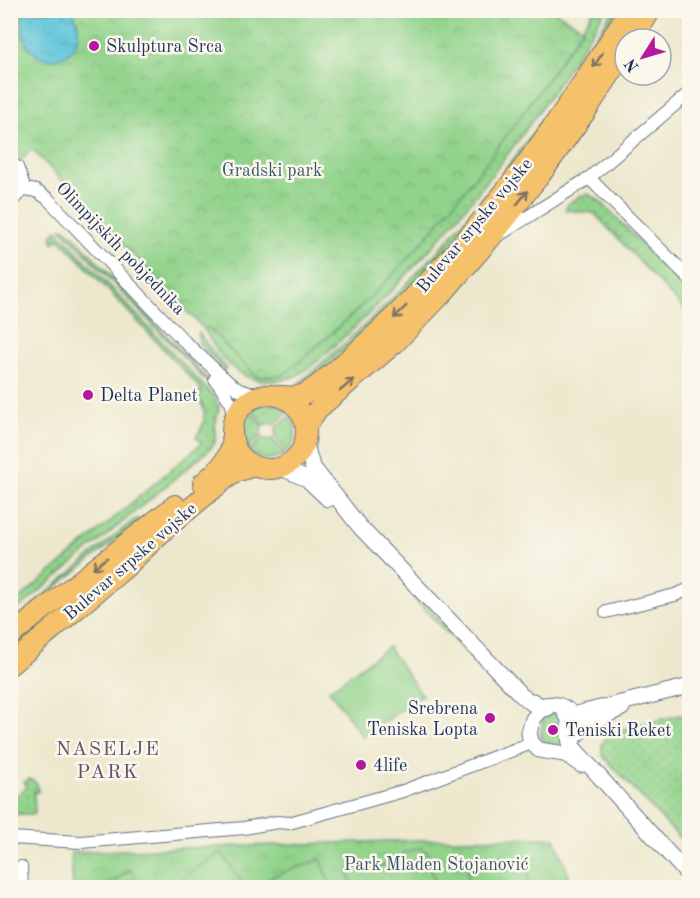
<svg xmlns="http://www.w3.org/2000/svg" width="700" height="898" font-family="'Old Standard TT',serif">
<defs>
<pattern id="grass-dots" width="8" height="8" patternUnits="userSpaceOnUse" patternTransform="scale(1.5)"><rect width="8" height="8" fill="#91d38a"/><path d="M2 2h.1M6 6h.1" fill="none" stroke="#7cb57a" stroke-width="1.8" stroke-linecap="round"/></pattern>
<pattern id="park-crowns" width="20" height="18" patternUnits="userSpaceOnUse" patternTransform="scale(1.5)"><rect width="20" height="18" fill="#91d38a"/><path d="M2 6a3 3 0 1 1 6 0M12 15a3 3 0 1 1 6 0" fill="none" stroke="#7cb57a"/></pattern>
<pattern id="water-ripples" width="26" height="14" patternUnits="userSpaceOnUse" patternTransform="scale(1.5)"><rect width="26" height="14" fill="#5dc4da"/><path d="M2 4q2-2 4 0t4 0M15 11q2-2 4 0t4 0" fill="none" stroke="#4ca0b4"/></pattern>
</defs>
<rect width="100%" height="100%" fill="#fbf7ec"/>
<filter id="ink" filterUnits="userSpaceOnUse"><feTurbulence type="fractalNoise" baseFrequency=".0167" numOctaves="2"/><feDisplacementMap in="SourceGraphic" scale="12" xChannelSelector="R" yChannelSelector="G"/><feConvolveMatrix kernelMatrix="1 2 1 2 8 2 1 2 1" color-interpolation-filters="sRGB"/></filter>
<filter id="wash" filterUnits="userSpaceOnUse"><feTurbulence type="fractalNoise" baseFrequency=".008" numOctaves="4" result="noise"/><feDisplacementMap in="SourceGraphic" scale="24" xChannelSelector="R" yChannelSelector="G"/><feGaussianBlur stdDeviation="1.35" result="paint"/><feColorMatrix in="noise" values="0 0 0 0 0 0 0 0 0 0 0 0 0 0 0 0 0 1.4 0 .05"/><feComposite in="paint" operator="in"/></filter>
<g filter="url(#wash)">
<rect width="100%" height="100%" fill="#ede8cd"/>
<g fill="url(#grass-dots)" stroke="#568174" stroke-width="1.5">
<path d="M593 11H605C548 103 486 190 412 269 389 294 366 318 341 340 328 351 306 374 290 378 249 391 221 364 205 330L208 327 257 377 282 376 352 315 407 259 571 45Z"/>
<path d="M612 11H617C540 132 456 257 344 350 330 361 314 379 298 385V383C392 307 474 218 543 118 567 83 589 47 612 11Z"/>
<polygon points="588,194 600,201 613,214 689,294 689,303 684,309 594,213 566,210 567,205 580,196"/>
<polygon points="61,228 66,229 71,233 210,382 209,384"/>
<path d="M57 230 215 398 219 408 215 426V442L210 449 11 615V606L202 443 196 437C207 423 207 410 197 395L202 390 59 238 53 243 52 236Z"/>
<polygon points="199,333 211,350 226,368 224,371 199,343"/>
<polygon points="261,404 276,404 288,413 273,425 270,423 264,425 251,409"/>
<path d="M249 411 262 426 261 436 246 448C238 435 240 422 249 411Z"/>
<path d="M290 416C298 428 297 441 287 452L275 437 276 428Z"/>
<path d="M263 438 267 440 272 439 285 454C271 461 259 462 248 451Z"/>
<polygon points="136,519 141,520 11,623 131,522"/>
<polygon points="419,598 488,670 500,688 414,599"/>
<polygon points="550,713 558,715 564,723 563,742 554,746 545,743 540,736 543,721 541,716"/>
<path d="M689 713H690L689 848 603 756C601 750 601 743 606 738 616 727 673 717 689 713Z"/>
<path d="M29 779C36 781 38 784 38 792H34L35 814H11V801L27 787 24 782Z"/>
</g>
<g fill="url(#park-crowns)" stroke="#568174" stroke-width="1.5">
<path d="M552 10 583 28C528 107 473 185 409 257 370 301 326 339 282 376L257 377 208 327 205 330 32 149 12 170 11 168V11Z"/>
<polygon points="555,838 573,887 73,887 71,852 448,839"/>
</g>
<g fill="#91d38a" stroke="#568174" stroke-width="1.5">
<polygon points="388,647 422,695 363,737 329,690"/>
<polygon points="420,848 428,853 436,887 352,887 348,870 372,862 374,868 404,860 403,853"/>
<polygon points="221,852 245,887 168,887 169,887"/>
<polygon points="321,859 331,887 271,887 268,878"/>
<polygon points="527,861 529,887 469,887 467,866"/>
<polygon points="130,870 142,887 104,887"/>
</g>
<path fill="url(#water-ripples)" stroke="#3c7a9c" stroke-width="1.5" d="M23 12 73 11C97 59 34 78 23 35 22 28 23 19 23 12Z"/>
</g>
<g filter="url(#ink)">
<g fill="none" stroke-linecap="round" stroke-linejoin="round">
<g stroke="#647085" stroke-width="14">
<g id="minor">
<polyline points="589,178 690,279"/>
<polyline points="25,189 36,191 47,198 186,343 227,381 239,390 249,393 270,394"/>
<polyline points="10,202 25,189 17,167"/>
<polyline points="496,237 589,178 690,92"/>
<polyline points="215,379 232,404 232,425"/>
<polyline points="606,612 675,595 690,589"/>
<polyline points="10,838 81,842 244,828 278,822 289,823 403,791 532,743"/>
<polyline points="21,867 22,888"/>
</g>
</g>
<g stroke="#647085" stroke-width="17">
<g id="tertiary">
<polyline points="305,441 312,466 360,527 521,695 541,710"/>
<polyline points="279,467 307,479 328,499"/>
<path d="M533 701 541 706C554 702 566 705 574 717"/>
<polyline points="548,708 541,710 533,719 529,733 531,742 539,750 565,754 581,765"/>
<path d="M565 713C574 723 565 733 571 745L690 877"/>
<polyline points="572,715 690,686"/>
<polyline points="572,740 586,725 622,708"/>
</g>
</g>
<g stroke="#647085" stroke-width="22">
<g id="primary">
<polyline points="633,39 651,10"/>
<circle cx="269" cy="432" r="37"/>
<path d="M279 396C287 396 295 398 302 395 319 387 341 365 356 352 466 255 552 135 629 10"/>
<polyline points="306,426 318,409 395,343 443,293 489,240 541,174 586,111 625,52"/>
<path d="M203 483C221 467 227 463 233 440"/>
<polyline points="10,636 175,505"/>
<polyline points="10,665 126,567 163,531 224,480 236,472 254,466"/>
</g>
</g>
<use href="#minor" stroke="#fff" stroke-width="12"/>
<use href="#tertiary" stroke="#fff" stroke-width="15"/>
<use href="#primary" stroke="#f5c16b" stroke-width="20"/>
</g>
<defs><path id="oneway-shaft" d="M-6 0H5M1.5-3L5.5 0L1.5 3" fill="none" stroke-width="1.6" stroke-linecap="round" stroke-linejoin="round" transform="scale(1.5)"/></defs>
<g stroke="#7d7164">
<use href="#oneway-shaft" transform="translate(598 60) rotate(123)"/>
<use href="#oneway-shaft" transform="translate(522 198) rotate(-52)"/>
<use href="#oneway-shaft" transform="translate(400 312) rotate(136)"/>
<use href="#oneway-shaft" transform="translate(347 385) rotate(-40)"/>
<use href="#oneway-shaft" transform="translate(100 563) rotate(142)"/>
</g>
</g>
<g fill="#b5179e" stroke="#fbf7ec" stroke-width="2">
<circle cx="94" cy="46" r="6"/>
<circle cx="88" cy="395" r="6"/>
<circle cx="490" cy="718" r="6"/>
<circle cx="553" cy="730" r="6"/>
<circle cx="361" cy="765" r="6"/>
</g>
<g text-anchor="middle" stroke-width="5" stroke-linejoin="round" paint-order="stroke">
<g font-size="18" fill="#1b2f5e" stroke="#fbf7ec" text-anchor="start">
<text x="106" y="52">Skulptura Srca</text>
<text x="100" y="401">Delta Planet</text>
<text x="478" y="714" text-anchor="end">Srebrena<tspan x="478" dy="21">Teniska Lopta</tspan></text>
<text x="565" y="736">Teniski Reket</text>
<text x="373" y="771">4life</text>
</g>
<g font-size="18" fill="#385869" stroke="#fbf7ec">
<text x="272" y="176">Gradski park</text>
<text x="436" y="870">Park Mladen Stojanović</text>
</g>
<g font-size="18" fill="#1b2f5e" stroke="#fbf7ec">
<text transform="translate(474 225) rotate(-50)" y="6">Bulevar srpske vojske</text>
<text transform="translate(121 248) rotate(46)" y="6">Olimpijskih pobjednika</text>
<text transform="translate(130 561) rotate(-41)" y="6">Bulevar srpske vojske</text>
</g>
<g font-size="20" letter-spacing="1.5" fill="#63556b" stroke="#fbf7ec">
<text x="108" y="755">NASELJE<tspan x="108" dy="23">PARK</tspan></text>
</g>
</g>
<rect width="700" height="898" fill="none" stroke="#fbf7ec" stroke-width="36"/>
<g transform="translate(643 57) rotate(233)"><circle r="28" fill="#fbf7ec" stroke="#a1a7b3" stroke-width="1.5"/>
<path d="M0-4.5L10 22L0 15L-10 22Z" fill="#b5179e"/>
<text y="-9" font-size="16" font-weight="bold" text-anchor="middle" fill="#1b2f5e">N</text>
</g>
</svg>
